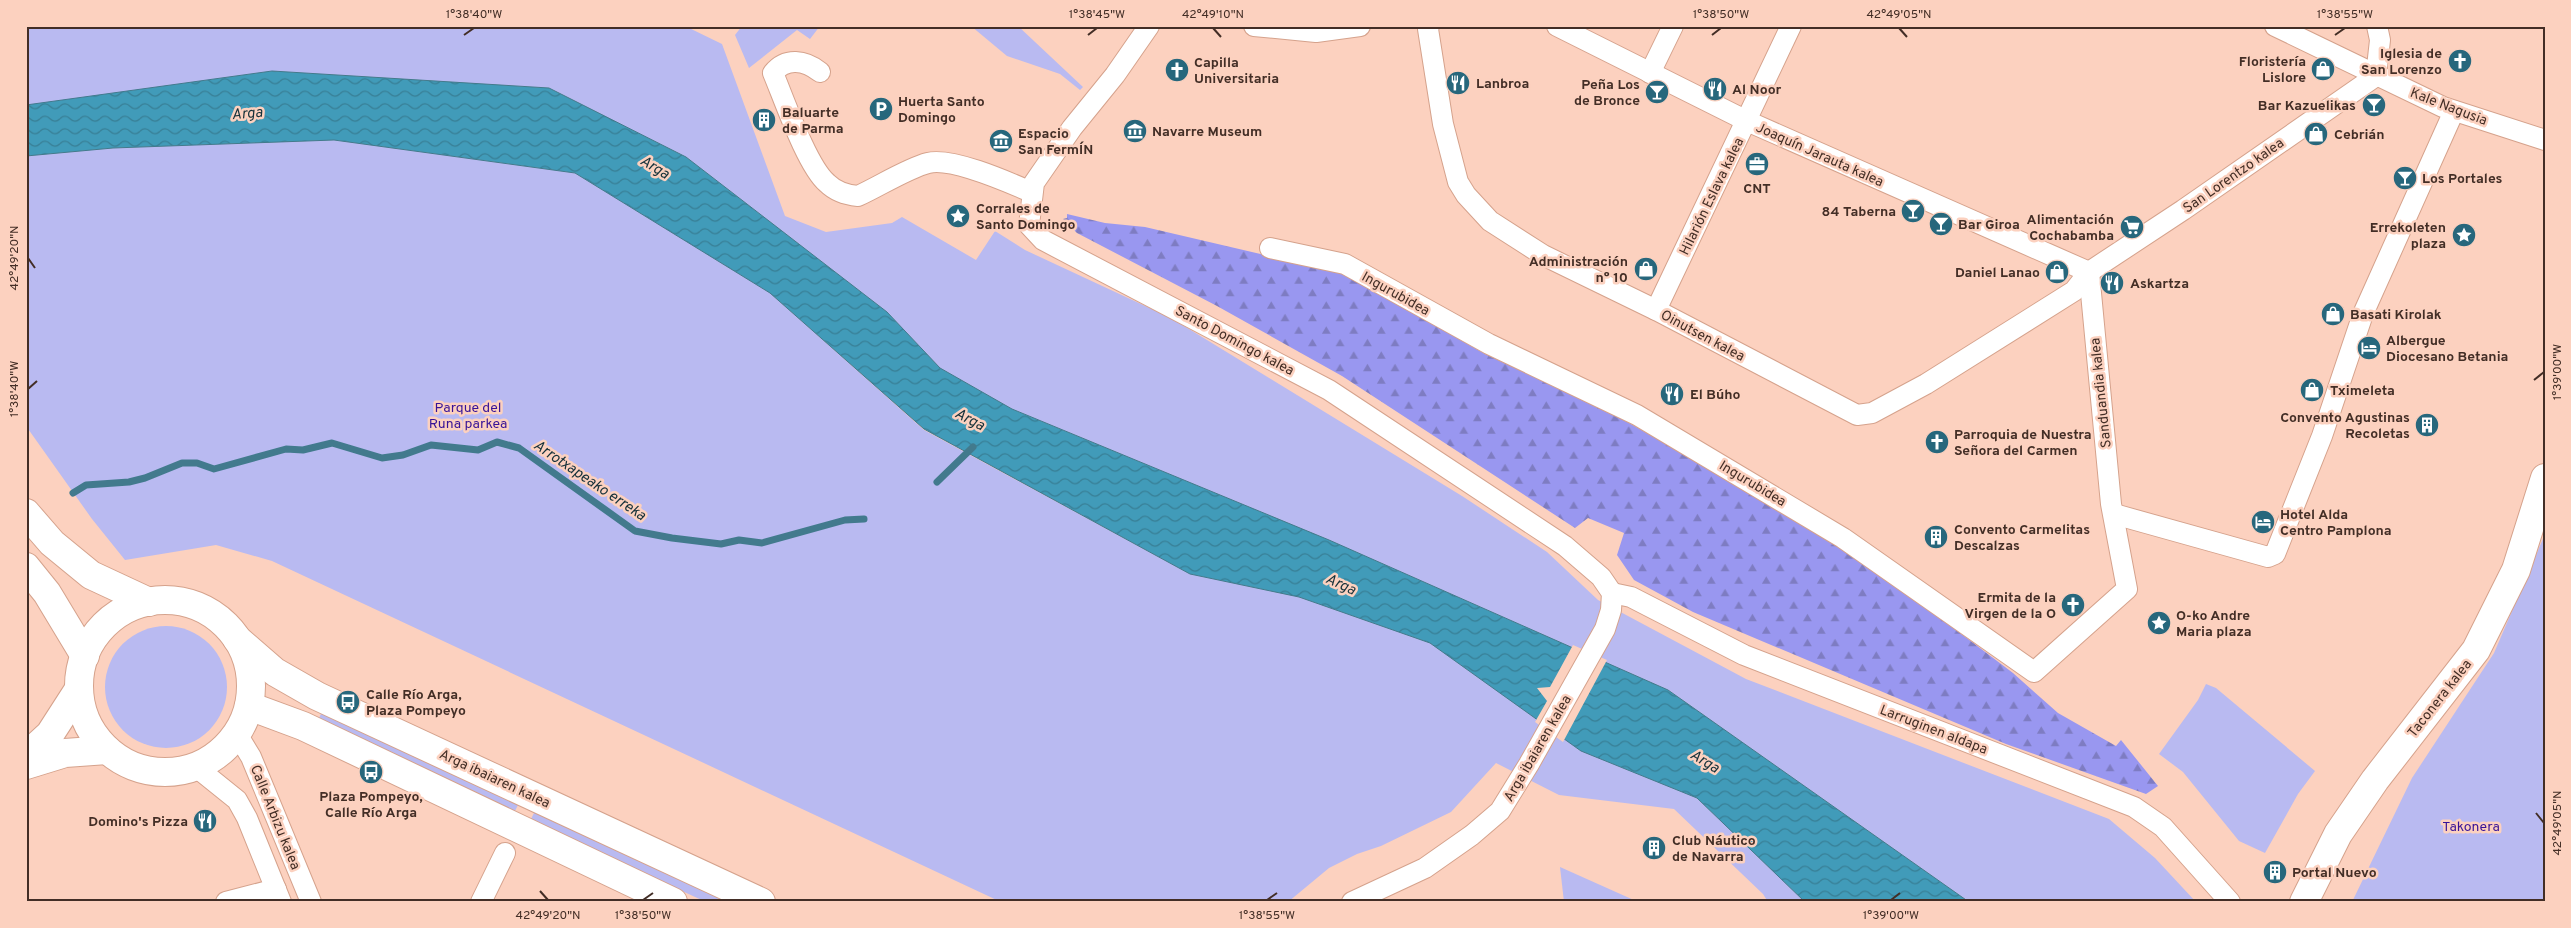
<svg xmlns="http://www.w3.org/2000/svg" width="2571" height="928" font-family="Overpass,sans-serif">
<defs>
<pattern id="forest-firs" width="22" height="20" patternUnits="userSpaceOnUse" patternTransform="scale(1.25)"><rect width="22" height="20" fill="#9997f0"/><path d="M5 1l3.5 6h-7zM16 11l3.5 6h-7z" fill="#7e7cc2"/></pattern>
<pattern id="water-waves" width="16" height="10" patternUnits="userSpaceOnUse" patternTransform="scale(1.25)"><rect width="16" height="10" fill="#419bb9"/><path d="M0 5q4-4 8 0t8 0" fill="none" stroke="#387f96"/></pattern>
</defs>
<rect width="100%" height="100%" fill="#fcd1bf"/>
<g fill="#b9baf1">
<polygon points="26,26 685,26 722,44 785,216 826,232 892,223 902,217 976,260 995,231 1025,250 1171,318 1462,496 1547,552 1598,600 1746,679 2109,819 2155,858 2196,902 1969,902 1668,690 1329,540 1012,409 940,368 887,312 686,157 549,88 272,71 26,106"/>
<polygon points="742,26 820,26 810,39 797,30 749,68 735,35"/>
<polygon points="971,26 1018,26 1083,87 1080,90 1060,74 1007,56"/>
<polygon points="334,140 575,173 770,293 924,430 1190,574 1299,597 1430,643 1581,751 1697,798 1805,902 1768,902 1763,894 1674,809 1559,795 1496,763 1451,812 1381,846 1357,854 1329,868 1288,902 1001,902 272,561 216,545 125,560 92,519 26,426 26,156 113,148"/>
<polygon points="2545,534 2545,902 2352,902 2412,778 2494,653"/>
<circle cx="166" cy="687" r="61"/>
<polygon points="2206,684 2216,688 2315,771 2298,794 2265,853 2239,841 2183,772 2159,754 2198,700"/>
<polygon points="323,710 520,801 515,811 318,720"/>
<polygon points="536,809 720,894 716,902 706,902 530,821"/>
<polygon points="1560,867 1636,901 1636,902 1564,902"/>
</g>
<polygon fill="url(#forest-firs)" points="1067,214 1105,223 1145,227 1346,274 1485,354 1601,407 1841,543 2013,673 2058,713 2116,746 2121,740 2158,786 2146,794 2006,744 1693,612 1634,580 1617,555 1624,533 1588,518 1575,528 1342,376 1217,306 1077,233 1063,219 1067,218"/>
<polygon fill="url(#water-waves)" stroke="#427a8d" points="272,71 549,88 686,157 887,312 940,368 1012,409 1329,540 1668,690 1969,902 1805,902 1697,798 1581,751 1430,643 1299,597 1190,574 924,429 770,293 575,173 334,140 113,148 26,156 26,105"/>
<polygon fill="#fcd1bf" points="1573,645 1607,660 1563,742 1535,722 1547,701 1537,688 1550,687"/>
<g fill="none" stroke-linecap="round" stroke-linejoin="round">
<g stroke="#427a8d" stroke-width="7">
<polyline points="937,482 973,447"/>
<polyline points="73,493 86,485 129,482 145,478 182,463 197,463 214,469 286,449 303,450 332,443 382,458 403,455 431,445 478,450 497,442 519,448 635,531 672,538 721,544 739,540 762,543 845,520 864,519"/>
</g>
<g stroke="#d5a28c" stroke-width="22">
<g id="street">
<polyline points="1149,26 1115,75 1072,128 1034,183 1029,225 1043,240 1329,390 1565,546 1601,577 1612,593 1611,610 1605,629 1529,764 1500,811 1472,835 1425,868 1352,902"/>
<polyline points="1254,26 1316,32 1360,26"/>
<polyline points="1429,26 1428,29 1443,124 1458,182 1466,195 1490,221 1543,255 1656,310 1857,415 1872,413 1926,384 2074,291 2089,272 2183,210 2376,76"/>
<polyline points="1557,26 1747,121 2089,272"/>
<polyline points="2275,26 2443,107 2545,140"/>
<path d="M820 72C805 60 786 57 773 73 784 99 807 166 827 183 835 191 847 195 858 196 878 187 908 168 928 163 952 157 1008 182 1031 192"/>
<polyline points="1650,73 1673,26"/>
<polyline points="2376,76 2380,40 2377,26"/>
<polyline points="1270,248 1345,264 1489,344 1637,415 1843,538 2034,672 2127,589 2111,504 2089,272"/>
<polyline points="1656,310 1791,26"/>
<polyline points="2114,514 2268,557 2275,554 2322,436 2363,314 2454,111"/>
<polyline points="1612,593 1631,597 1744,655 2134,807 2163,827 2230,902"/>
<polyline points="237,734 251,757 311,902"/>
<polyline points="196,767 237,800 247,818 281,902"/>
<polyline points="226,902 276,889"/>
<polyline points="481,902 505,853"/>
</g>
</g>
<g stroke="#d5a28c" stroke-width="30">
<g id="secondary">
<polyline points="26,513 52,543 91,575 149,602"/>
<polyline points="26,567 47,593 85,656"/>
<circle cx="165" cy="686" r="86"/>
<polyline points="237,639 275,672 317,696 761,902"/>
<polyline points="249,706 303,726 673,902"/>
<polyline points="26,756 50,734 79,689"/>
<polyline points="26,765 65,753 107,750"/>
<polyline points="2304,902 2338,834 2375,780 2476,650 2516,570 2545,478"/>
</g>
</g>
<use href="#street" stroke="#fff" stroke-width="20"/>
<use href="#secondary" stroke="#fff" stroke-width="28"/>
</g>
<path fill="none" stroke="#432e26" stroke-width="2" d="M1213 28 1221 37M1899 28 1907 37M464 35 474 28M1088 35 1097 28M1712 35 1721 28M2335 35 2345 28M28 258 35 268M2534 380 2544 372M28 389 37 381M2536 813 2544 823M540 891 548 900M643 900 653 893M1267 900 1277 893M1891 900 1900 893"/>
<defs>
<g id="church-disc" transform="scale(1.25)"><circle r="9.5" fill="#27677c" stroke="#fcd1bf"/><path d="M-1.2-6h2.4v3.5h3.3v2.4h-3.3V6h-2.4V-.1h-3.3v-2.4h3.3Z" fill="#fff"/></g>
<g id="shop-disc" transform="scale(1.25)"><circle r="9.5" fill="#27677c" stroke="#fcd1bf"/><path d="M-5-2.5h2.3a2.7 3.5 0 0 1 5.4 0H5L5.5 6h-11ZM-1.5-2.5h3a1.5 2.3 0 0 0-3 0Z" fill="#fff"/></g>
<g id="restaurant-disc" transform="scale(1.25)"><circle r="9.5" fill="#27677c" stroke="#fcd1bf"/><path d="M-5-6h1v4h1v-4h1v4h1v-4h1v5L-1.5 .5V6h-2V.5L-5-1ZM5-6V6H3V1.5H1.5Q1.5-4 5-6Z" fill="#fff"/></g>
<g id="bar-disc" transform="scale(1.25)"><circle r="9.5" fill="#27677c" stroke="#fcd1bf"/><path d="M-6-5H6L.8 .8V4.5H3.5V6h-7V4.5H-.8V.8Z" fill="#fff"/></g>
<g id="parking-disc" transform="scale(1.25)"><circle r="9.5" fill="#27677c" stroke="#fcd1bf"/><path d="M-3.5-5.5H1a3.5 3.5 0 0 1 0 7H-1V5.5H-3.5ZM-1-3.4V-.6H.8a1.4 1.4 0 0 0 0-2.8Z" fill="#fff"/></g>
<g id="building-disc" transform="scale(1.25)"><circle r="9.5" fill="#27677c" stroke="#fcd1bf"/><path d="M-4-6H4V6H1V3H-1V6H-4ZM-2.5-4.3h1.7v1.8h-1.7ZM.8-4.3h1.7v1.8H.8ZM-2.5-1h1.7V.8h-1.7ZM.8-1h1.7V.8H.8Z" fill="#fff"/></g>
<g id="museum-disc" transform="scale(1.25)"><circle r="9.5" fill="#27677c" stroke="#fcd1bf"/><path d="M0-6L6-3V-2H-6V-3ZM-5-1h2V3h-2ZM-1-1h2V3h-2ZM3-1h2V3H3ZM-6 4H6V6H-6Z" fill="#fff"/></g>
<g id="office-disc" transform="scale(1.25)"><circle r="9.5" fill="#27677c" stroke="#fcd1bf"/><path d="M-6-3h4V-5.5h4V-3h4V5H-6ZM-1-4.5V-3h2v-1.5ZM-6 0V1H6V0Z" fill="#fff"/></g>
<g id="sight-disc" transform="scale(1.25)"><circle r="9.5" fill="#27677c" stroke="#fcd1bf"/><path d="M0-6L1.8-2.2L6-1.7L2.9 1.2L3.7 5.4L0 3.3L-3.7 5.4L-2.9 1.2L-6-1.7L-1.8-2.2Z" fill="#fff"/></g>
<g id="supermarket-disc" transform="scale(1.25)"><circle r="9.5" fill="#27677c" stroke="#fcd1bf"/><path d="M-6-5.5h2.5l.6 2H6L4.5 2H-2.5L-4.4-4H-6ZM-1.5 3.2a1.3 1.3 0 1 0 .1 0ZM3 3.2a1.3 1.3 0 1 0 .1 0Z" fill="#fff"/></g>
<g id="hotel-disc" transform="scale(1.25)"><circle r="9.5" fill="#27677c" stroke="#fcd1bf"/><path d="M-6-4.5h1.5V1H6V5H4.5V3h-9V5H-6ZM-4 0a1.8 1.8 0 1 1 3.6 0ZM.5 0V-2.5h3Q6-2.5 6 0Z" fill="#fff"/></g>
<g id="bus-disc" transform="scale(1.25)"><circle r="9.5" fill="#27677c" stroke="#fcd1bf"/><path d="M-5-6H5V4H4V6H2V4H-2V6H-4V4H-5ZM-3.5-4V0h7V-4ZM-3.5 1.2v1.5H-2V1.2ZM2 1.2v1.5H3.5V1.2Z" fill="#fff"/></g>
</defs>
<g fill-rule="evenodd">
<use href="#church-disc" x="2460" y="61"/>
<use href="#shop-disc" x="2323" y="69"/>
<use href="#church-disc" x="1177" y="70"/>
<use href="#restaurant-disc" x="1458" y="83"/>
<use href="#restaurant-disc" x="1715" y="89"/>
<use href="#bar-disc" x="1657" y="92"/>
<use href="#bar-disc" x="2374" y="105"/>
<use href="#parking-disc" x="881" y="109"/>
<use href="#building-disc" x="764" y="120"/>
<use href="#museum-disc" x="1135" y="131"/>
<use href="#shop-disc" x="2316" y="134"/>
<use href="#museum-disc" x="1001" y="141"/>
<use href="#office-disc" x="1757" y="164"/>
<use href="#bar-disc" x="2405" y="178"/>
<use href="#bar-disc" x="1913" y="211"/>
<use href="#sight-disc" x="958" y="216"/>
<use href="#bar-disc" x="1941" y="224"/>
<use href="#supermarket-disc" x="2132" y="227"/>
<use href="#sight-disc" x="2464" y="235"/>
<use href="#shop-disc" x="1646" y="269"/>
<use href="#shop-disc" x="2057" y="272"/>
<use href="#restaurant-disc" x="2112" y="283"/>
<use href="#shop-disc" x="2333" y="314"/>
<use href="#hotel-disc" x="2369" y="348"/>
<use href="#shop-disc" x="2312" y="390"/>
<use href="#restaurant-disc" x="1672" y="394"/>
<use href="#building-disc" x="2427" y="425"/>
<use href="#church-disc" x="1937" y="442"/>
<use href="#hotel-disc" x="2263" y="522"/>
<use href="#building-disc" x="1936" y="537"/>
<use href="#church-disc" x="2073" y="605"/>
<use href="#sight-disc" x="2159" y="623"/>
<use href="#bus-disc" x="348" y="702"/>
<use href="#bus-disc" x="371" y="772"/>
<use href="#restaurant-disc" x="205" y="821"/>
<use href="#building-disc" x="1654" y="848"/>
<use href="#building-disc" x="2275" y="872"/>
</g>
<g text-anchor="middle" stroke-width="5" stroke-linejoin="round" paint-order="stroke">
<g font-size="14" font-weight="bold" fill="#432e26" stroke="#fcd1bf" text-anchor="start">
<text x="2442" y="58" text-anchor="end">Iglesia de<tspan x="2442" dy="16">San Lorenzo</tspan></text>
<text x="2306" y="66" text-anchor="end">Floristería<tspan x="2306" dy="16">Lislore</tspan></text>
<text x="1194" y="67">Capilla<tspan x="1194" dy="16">Universitaria</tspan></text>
<text x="1476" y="88">Lanbroa</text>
<text x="1640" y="89" text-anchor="end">Peña Los<tspan x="1640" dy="16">de Bronce</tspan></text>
<text x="1732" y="94">Al Noor</text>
<text x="898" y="106">Huerta Santo<tspan x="898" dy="16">Domingo</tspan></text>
<text x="2356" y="110" text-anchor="end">Bar Kazuelikas</text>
<text x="782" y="117">Baluarte<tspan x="782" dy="16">de Parma</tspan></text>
<text x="1152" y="136">Navarre Museum</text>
<text x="1018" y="138">Espacio<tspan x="1018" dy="16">San FermÍN</tspan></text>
<text x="2334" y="139">Cebrián</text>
<text x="2422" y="183">Los Portales</text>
<text x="1757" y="193" text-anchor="middle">CNT</text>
<text x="976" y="213">Corrales de<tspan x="976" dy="16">Santo Domingo</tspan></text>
<text x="1896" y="216" text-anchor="end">84 Taberna</text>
<text x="2114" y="224" text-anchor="end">Alimentación<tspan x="2114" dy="16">Cochabamba</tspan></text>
<text x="1958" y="229">Bar Giroa</text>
<text x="2446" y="232" text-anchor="end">Errekoleten<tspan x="2446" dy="16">plaza</tspan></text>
<text x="1628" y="266" text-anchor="end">Administración<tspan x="1628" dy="16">n° 10</tspan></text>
<text x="2040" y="277" text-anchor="end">Daniel Lanao</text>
<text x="2130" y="288">Askartza</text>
<text x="2350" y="319">Basati Kirolak</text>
<text x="2386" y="345">Albergue<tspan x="2386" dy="16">Diocesano Betania</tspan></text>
<text x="2330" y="395">Tximeleta</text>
<text x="1690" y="399">El Búho</text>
<text x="2410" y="422" text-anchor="end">Convento Agustinas<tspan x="2410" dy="16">Recoletas</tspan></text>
<text x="1954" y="439">Parroquia de Nuestra<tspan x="1954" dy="16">Señora del Carmen</tspan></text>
<text x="2280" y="519">Hotel Alda<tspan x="2280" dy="16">Centro Pamplona</tspan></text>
<text x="1954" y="534">Convento Carmelitas<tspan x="1954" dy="16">Descalzas</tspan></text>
<text x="2056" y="602" text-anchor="end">Ermita de la<tspan x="2056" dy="16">Virgen de la O</tspan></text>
<text x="2176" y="620">O-ko Andre<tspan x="2176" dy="16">Maria plaza</tspan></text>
<text x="366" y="699">Calle Río Arga,<tspan x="366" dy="16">Plaza Pompeyo</tspan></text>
<text x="371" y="801" text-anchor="middle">Plaza Pompeyo,<tspan x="371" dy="16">Calle Río Arga</tspan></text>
<text x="188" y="826" text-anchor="end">Domino's Pizza</text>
<text x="1672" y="845">Club Náutico<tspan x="1672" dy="16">de Navarra</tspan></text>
<text x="2292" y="877">Portal Nuevo</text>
</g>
<g font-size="14" fill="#432e26" stroke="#fcd1bf">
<text transform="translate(2449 106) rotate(21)" y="5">Kale Nagusia</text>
<text transform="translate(1820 154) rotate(24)" y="5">Joaquín Jarauta kalea</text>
<text transform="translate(2233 175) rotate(-35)" y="5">San Lorentzo kalea</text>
<text transform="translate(1711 196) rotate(-64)" y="5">Hilarión Eslava kalea</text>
<text transform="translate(1396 293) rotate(29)" y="5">Ingurubidea</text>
<text transform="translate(1703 335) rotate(28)" y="5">Oinutsen kalea</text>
<text transform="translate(1235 340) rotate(28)" y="5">Santo Domingo kalea</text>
<text transform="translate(2100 393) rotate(-96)" y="5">Sanduandia kalea</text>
<text transform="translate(1753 483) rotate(31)" y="5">Ingurubidea</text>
<text transform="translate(2439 698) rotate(-52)" y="5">Taconera kalea</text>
<text transform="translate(1934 729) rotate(21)" y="5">Larruginen aldapa</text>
<text transform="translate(1537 748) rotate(-60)" y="5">Arga ibaiaren kalea</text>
<text transform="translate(495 778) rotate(25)" y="5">Arga ibaiaren kalea</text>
<text transform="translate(276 817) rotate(68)" y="5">Calle Arbizu kalea</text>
</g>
<g font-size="14" fill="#381397" stroke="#fcd1bf">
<text x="468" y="412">Parque del<tspan x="468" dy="16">Runa parkea</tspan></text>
<text x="2471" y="831">Takonera</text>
</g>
<g font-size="15" font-style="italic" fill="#143039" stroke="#fcd1bf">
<text transform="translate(247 113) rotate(-5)" y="5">Arga</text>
<text transform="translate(655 167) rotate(31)" y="5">Arga</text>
<text transform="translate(970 419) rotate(28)" y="5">Arga</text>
<text transform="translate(590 480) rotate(34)" y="5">Arrotxapeako erreka</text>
<text transform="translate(1341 584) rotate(25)" y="5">Arga</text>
<text transform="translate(1705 761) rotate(31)" y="5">Arga</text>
</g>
</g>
<rect width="2571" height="928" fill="none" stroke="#fcd1bf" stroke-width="55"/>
<rect x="28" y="28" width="2516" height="872" fill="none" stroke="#432e26" stroke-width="2"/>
<g font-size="12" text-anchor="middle" fill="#432e26">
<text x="474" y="18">1°38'40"W</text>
<text x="1097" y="18">1°38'45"W</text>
<text x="1213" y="18">42°49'10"N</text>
<text x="1721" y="18">1°38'50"W</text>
<text x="1899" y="18">42°49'05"N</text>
<text x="2345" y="18">1°38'55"W</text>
<text transform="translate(14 258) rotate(-90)" y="4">42°49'20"N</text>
<text transform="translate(2557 372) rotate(-90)" y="4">1°39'00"W</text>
<text transform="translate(14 389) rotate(-90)" y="4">1°38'40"W</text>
<text transform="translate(2557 823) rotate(-90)" y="4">42°49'05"N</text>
<text x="548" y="919">42°49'20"N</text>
<text x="643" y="919">1°38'50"W</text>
<text x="1267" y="919">1°38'55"W</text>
<text x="1891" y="919">1°39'00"W</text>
</g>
</svg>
